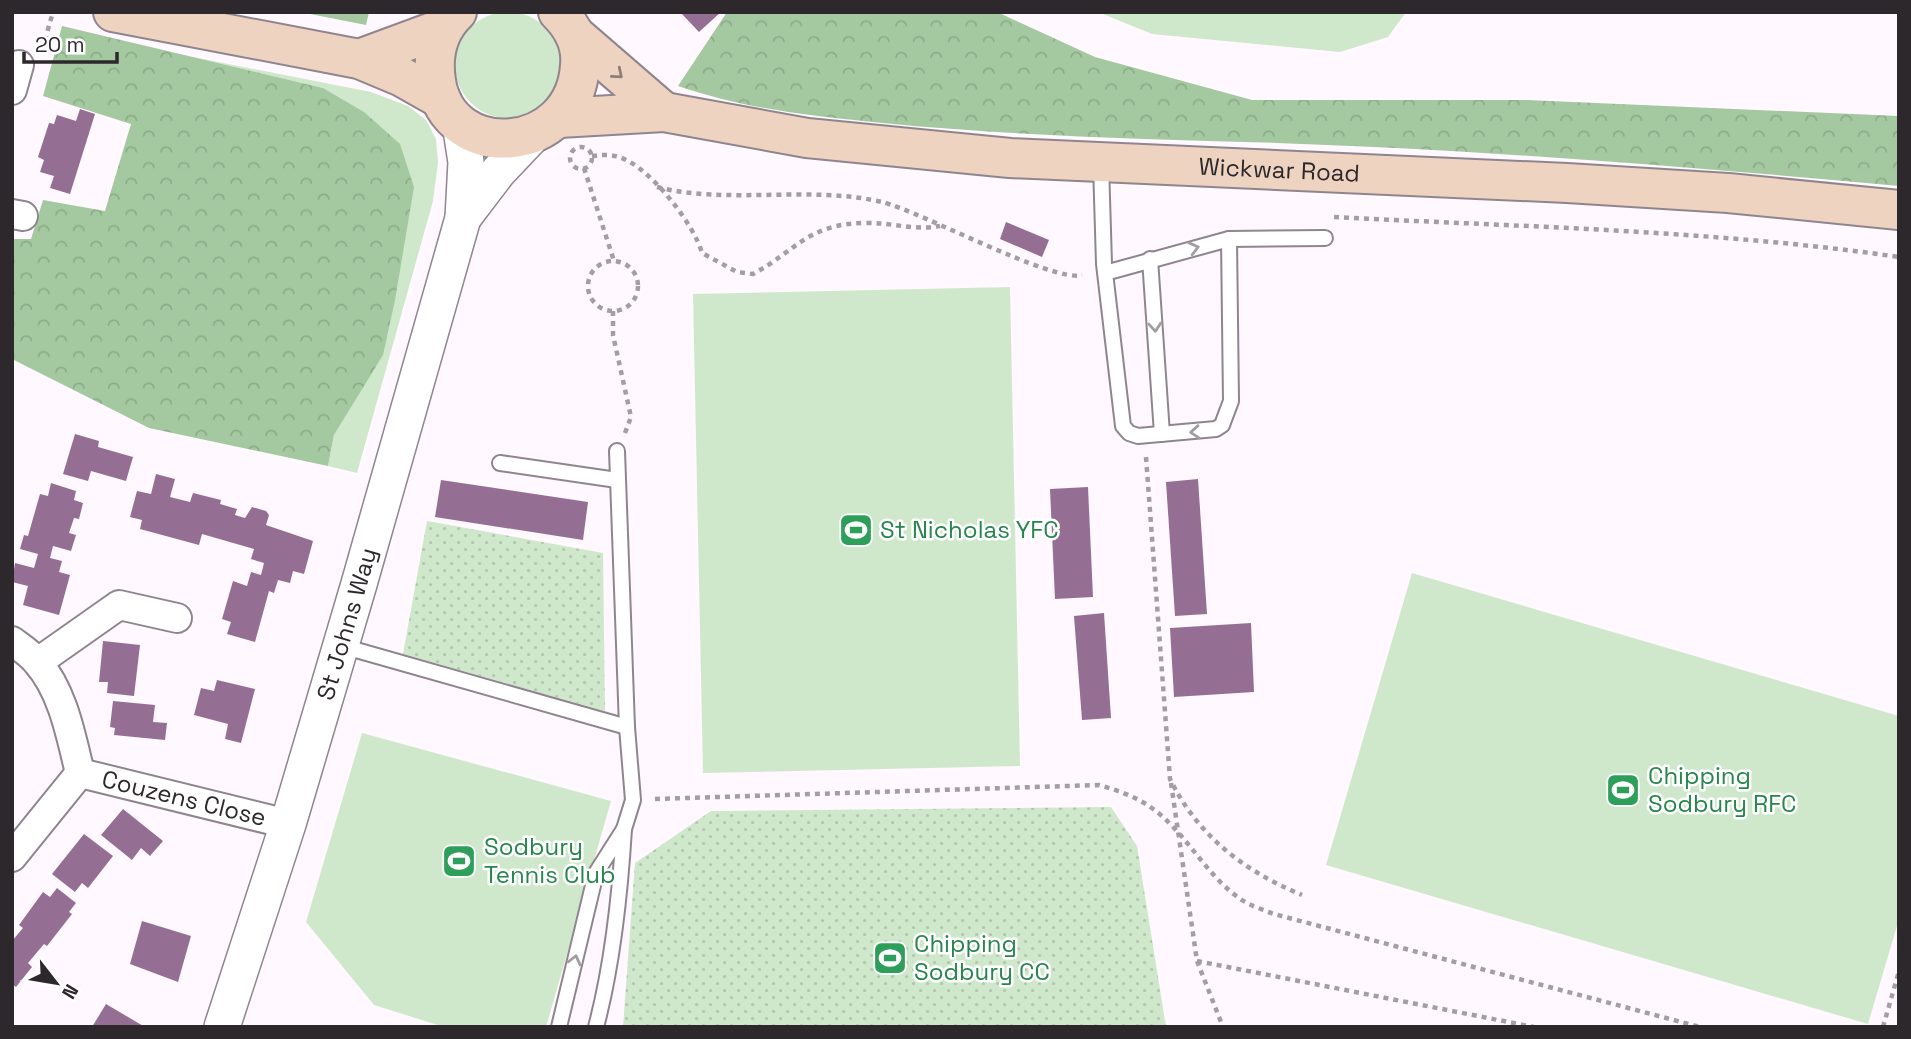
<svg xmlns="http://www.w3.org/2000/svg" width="1911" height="1039" font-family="'Space Grotesk',sans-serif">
<defs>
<pattern id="forest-crowns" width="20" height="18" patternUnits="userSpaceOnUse" patternTransform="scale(1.75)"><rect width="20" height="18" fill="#a4c89f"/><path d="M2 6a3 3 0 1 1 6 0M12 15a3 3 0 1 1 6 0" fill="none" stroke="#8dac89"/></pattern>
<pattern id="park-dots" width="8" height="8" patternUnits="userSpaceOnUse" patternTransform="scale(1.75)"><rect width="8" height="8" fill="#cfe8cb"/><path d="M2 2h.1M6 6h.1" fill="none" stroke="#b2c7ae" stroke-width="1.8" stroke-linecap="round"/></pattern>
</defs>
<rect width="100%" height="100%" fill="#fff8fe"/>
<g fill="#cfe8cb">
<circle cx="508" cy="65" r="53"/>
<polygon points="1098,12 1406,12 1388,37 1340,52 1152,34"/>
<polygon points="193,57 371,92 408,106 426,120 436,139 438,163 433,201 357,473 328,466 334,435 382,355 323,88"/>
<polygon points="1010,287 1020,766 703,773 693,294"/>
<polygon points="1412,573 1899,716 1899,919 1868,1024 1326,865"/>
<polygon points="362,733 611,801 546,1027 444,1027 374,1005 306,922"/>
</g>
<g fill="url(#forest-crowns)">
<polygon points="300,12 369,12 366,25"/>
<path d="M727 12H997L1095 57 1252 100H1527L1899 116V186C1692 167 1485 150 1277 143 1146 139 1014 136 883 123 812 116 745 109 678 86Z"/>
<polygon points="62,26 323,88 364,112 400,144 414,187 395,300 383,355 334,435 328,466 149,428 12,359 12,239 31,239 43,200 105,211 131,124 43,96"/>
</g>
<g fill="url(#park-dots)">
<polygon points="427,521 603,553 605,711 403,654"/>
<polygon points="1111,807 1137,846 1166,1027 623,1027 635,863 711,811"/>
</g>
<g fill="#956f93">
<polygon points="680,12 721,12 699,32"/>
<polygon points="80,109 95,114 70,194 50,188 54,176 40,172 44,160 38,157 49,123 54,124 57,115 76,121"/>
<polygon points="1006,222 1049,240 1042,257 1000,239"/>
<polygon points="75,434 99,441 98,447 133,457 126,481 91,471 88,481 63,474"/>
<polygon points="156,474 175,479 170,497 190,502 193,493 221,500 220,504 237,509 235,515 245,518 252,507 266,511 269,515 266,525 313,541 304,574 293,571 290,583 278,580 274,593 269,591 255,642 227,634 231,622 222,619 233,581 247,586 251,572 261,575 264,563 251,559 254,549 202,534 199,545 140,529 142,520 130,517 137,491 151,494"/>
<polygon points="1198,479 1207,614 1175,616 1166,482"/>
<polygon points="441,480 588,502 583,540 435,517"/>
<polygon points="51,483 76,491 74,500 83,503 79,519 74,518 69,533 76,535 71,551 53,546 50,558 62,561 59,572 70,575 59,615 23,605 28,586 12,582 15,563 34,568 38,554 20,549 24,535 28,536 40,494 48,496"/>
<polygon points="1088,487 1093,597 1055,599 1050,489"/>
<polygon points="1104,613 1111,718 1082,720 1074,616"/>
<polygon points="1251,623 1254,692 1174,697 1170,628"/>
<polygon points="103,641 140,645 134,696 107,693 108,682 99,682"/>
<polygon points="217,680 255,689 241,743 225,739 228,724 194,715 201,688 214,691"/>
<polygon points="113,701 155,705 153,722 167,723 165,740 114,735 115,728 110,727"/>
<polygon points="123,809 163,841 150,856 141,848 132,860 101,835"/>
<polygon points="84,834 113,856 88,888 82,883 75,892 52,874"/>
<polygon points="57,888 76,903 69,912 72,914 47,946 44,944 28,963 32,967 16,987 12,984 12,941 23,928 19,925 43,892 50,897"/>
<polygon points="142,921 191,936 178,982 130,964"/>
<polygon points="106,1004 145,1027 92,1027"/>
</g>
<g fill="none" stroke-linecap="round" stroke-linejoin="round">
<g stroke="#8f858e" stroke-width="18">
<g id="service">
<polyline points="1101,164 1104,264 1123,426 1129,433 1138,436 1216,429 1222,425 1231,401 1229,239 1105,273"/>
<polyline points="1229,239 1325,238"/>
<polyline points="1150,259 1162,434"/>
<polyline points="617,451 627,727 633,800 624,829"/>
<polyline points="500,463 617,480"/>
<polyline points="342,646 627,727"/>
<path d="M559 1027 596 873 624 829C620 895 613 963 596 1027"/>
</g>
</g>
<g stroke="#8f858e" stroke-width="32">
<g id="minor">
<polyline points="12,90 19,65"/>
<polyline points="12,214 23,216"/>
<path d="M12 641C20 647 31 654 37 662 63 691 71 736 80 773L12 857"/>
<polyline points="38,662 119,605 177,618"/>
<path id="s1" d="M80 773 288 824"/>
</g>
</g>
<g stroke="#8f858e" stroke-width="38">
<g id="tertiary">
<polyline points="463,218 498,172 534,134"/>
<path id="s2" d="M222 1027 288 824 359 584 463 218 466 162 460 123"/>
</g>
</g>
<g stroke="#8f858e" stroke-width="42">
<g id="secondary">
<polyline points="113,12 359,59 402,77 441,99"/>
<path d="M457 12C437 31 432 55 436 81 448 164 575 156 580 65 582 45 572 26 558 12"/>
<polyline points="575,35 664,112"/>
<polyline points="359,59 443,28"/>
<path id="s3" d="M559 118 664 112 807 138 1010 158 1567 183 1728 193 1899 210"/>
</g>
</g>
<g stroke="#a49ea3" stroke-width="4.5" stroke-dasharray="5 5" stroke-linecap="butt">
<polyline points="42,50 53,12"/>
<circle cx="581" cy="158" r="11"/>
<path d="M592 156C601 155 610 154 619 157 649 166 694 224 702 253L737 272 753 274C796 251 807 224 864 223 892 222 912 231 940 226"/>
<polyline points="584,168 614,261"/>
<path d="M657 187C727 205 810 185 882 202 922 212 1053 283 1082 275"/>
<path d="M1334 217C1523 227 1712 230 1899 257"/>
<circle cx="613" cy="286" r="25"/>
<polyline points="613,311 613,335 631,417 625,433"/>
<path d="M1146 457 1170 779C1198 836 1244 871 1302 895"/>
<polyline points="1171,783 1197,961 1223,1027"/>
<path d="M655 799 1099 785C1120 791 1140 798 1157 812 1187 836 1205 872 1235 895 1247 905 1261 909 1274 914L1700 1027"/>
<polyline points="1197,961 1534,1027"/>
<polyline points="1883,1027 1899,971"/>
</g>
<use href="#service" stroke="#fff" stroke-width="14"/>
<use href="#minor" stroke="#fff" stroke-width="28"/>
<use href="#tertiary" stroke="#fff" stroke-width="35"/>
<use href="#secondary" stroke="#eed4c0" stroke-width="38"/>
</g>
<defs><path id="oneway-chevron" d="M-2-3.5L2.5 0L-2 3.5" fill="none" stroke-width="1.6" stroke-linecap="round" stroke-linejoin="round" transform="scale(1.75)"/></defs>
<use stroke="#8d7e76" href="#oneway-chevron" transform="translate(618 74) rotate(40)"/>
<g stroke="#a09ea0">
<use href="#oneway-chevron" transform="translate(1194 248) rotate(-14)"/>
<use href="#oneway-chevron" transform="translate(1155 327) rotate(86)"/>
<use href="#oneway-chevron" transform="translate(1195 432) rotate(176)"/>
<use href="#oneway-chevron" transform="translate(575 960) rotate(-76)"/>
</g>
<defs>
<g id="stadium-square" transform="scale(1.75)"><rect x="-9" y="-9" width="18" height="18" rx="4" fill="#2e9e5b" stroke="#fff"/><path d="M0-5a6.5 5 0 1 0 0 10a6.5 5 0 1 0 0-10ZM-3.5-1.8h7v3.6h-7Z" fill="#fff"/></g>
</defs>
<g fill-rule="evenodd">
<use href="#stadium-square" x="856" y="530"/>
<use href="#stadium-square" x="1623" y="790"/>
<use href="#stadium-square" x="459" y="861"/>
<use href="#stadium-square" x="890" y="958"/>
</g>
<g text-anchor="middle" stroke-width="5" stroke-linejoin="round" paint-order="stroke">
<g font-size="24" fill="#2c282c" stroke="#fff">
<text dy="8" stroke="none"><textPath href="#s3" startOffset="724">Wickwar Road</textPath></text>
<text dy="8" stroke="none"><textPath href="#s2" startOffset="422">St Johns Way</textPath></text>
<text dy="8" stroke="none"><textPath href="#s1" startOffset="107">Couzens Close</textPath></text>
</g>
<g font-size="24" fill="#27864d" stroke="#fff" text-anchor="start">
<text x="880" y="538">St Nicholas YFC</text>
<text x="1648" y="784">Chipping<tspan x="1648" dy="28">Sodbury RFC</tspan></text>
<text x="484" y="855">Sodbury<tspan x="484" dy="28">Tennis Club</tspan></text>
<text x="914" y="952">Chipping<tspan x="914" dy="28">Sodbury CC</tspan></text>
</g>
</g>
<rect width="1911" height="1039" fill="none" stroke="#2c282c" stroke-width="28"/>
<g transform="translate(56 983) rotate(121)" stroke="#ffffff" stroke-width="5" paint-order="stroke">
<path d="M0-5L12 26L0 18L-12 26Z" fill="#2c282c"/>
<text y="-10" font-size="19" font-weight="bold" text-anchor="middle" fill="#2c282c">N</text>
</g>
<path d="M24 52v10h93v-10" fill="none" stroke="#2c282c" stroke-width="3.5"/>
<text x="35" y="52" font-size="21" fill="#2c282c" stroke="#ffffff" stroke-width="5" paint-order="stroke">20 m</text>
</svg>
